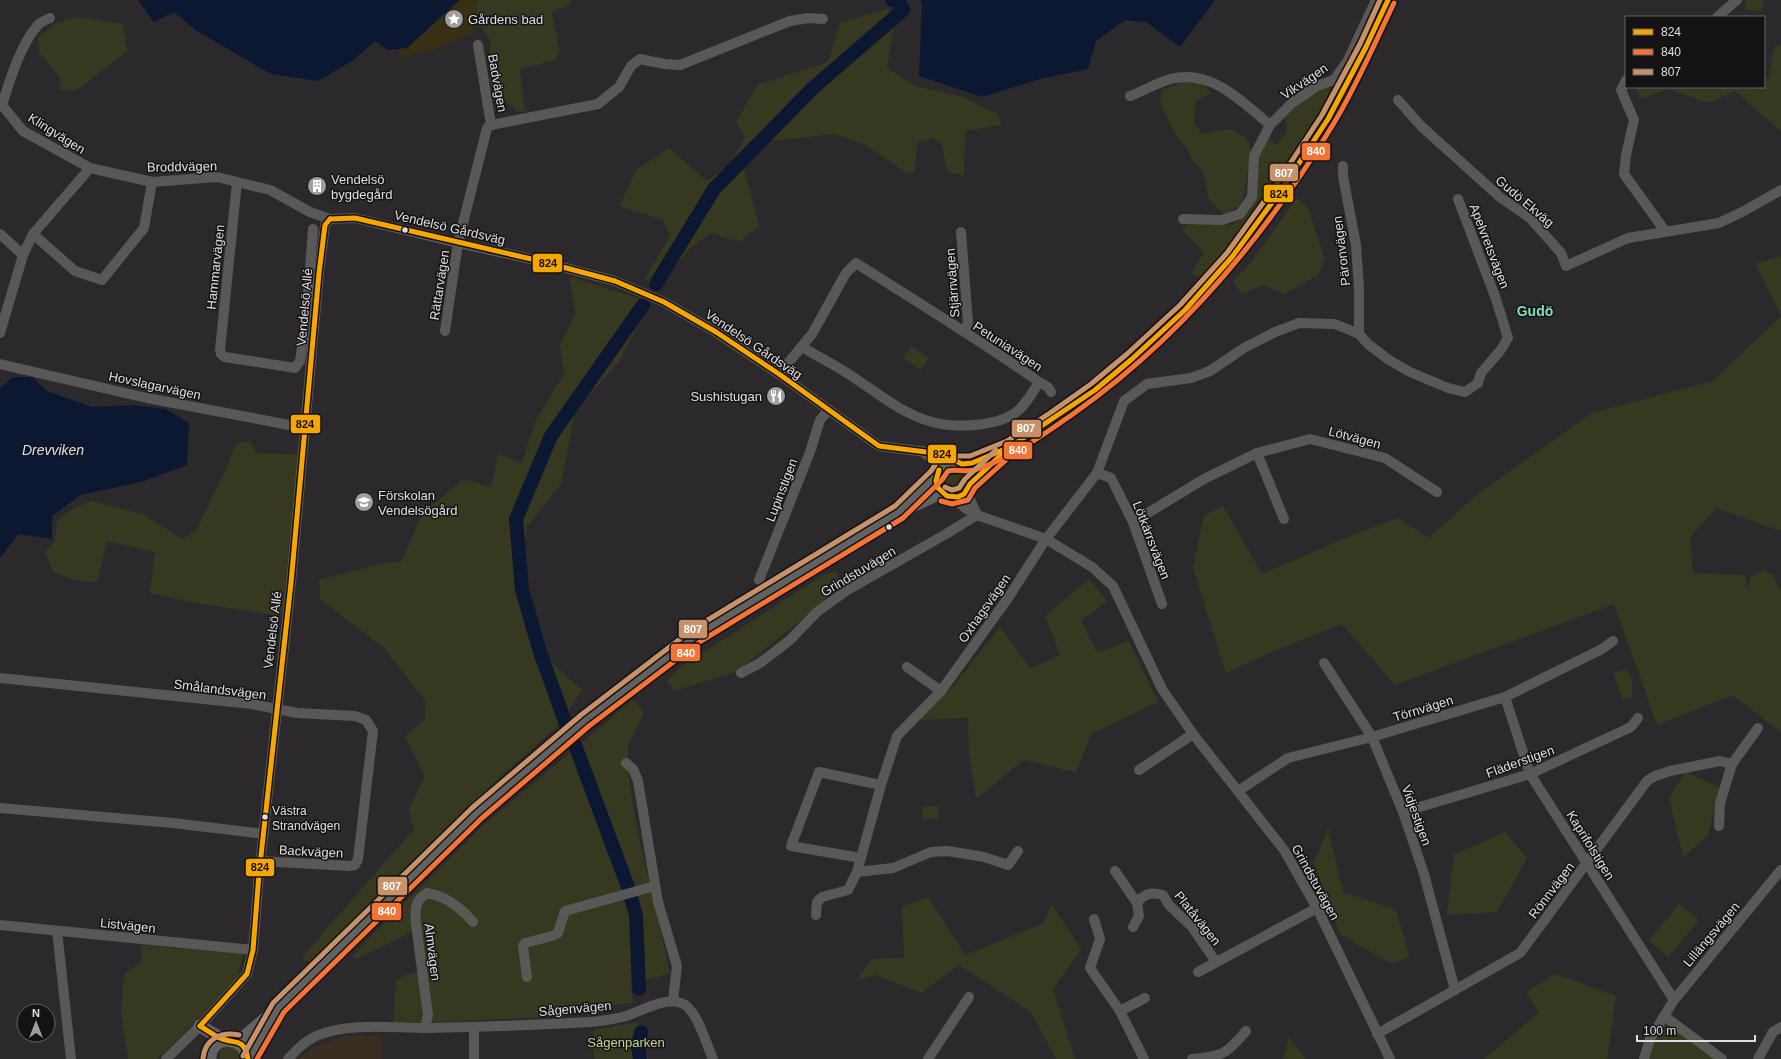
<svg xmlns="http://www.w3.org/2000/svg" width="1781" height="1059" font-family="Helvetica,sans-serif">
<rect width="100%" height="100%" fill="#2c292c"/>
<polygon fill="#3a2e22" points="345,1036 381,1036 382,1059 298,1059 312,1048"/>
<g fill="#36391f">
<polygon points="478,0 571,0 571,4 552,13 559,51 556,60 520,69 525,111 518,112 504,100 489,81 490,40 475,16"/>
<polygon points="1746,0 1765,0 1761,12 1745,9"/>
<polygon points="887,9 895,16 887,68 915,86 963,97 998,115 1001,125 965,131 964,176 947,172 942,144 932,138 917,143 915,171 907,173 864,144 835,134 768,141 743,164 759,226 739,242 711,233 691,247 658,288 645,279 670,235 663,220 619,206 636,170 669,148 707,181 730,165 745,137 736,122 757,85 828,62 840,23"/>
<polygon points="77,17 123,24 127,51 77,90 59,90 61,78 39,53 38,37 57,23"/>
<polygon points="1781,44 1781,131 1735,91 1708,103 1668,89 1641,99 1635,87 1742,87 1743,89 1748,87 1764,87 1764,80 1769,78 1774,47"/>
<polygon points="1185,82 1201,83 1211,93 1195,102 1194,123 1202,134 1231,129 1247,139 1251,150 1244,197 1238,207 1225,215 1209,200 1203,171 1192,160 1187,148 1175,134 1160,102 1162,90"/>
<polygon points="1328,87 1335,92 1297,156 1237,243 1203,280 1192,273 1204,252 1181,229 1189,224 1232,225 1248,213 1257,190 1259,154 1267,138 1277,145 1287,131 1285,117 1307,96"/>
<polygon points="1297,198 1308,208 1325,259 1318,275 1284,294 1263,285 1241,294 1233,281 1252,261"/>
<polygon points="1781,256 1781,315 1755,264"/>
<polygon points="570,277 641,299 641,319 619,362 575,411 561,484 527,527 518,596 549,660 582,690 560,724 461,813 311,963 302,957 414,829 409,810 425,776 405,736 425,719 425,700 384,648 320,599 319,580 380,564 402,561 422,514 463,479 491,487 498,454 522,463 536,420 564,374 560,345 575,314"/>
<polygon points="1781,316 1781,531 1716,508 1690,537 1693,573 1745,575 1747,589 1751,576 1762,570 1773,575 1779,588 1781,588 1781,732 1733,695 1657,725 1614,604 1395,685 1342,624 1272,652 1226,673 1193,568 1204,515 1223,506 1262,574 1355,534 1398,518 1429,538 1475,496 1592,413 1713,381"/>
<polygon points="911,346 929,358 921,370 903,358"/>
<polygon points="250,441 256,453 298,455 282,616 196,603 150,593 155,552 107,541 97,583 71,579 53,572 45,552 55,541 57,521 71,510 92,501 142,514 183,539 197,529 227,467 236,443"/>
<circle cx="954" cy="478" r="11"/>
<polygon points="837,571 839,582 822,603 736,672 674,691 667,681 679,668 825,574"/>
<polygon points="1089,579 1107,601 1081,621 1097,653 1129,641 1158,702 1091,734 1076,772 1024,760 976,799 969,753 968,718 917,720 954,685 1000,627 1031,669 1060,655 1045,616"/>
<polygon points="1627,669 1632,680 1632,697 1623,700 1613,673"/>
<polygon points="634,699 644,713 628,746 628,774 637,828 670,973 631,985 633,1003 551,1011 550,1017 393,1024 396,980 419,970 414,931 356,959 353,956 368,939 480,828"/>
<polygon points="1685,772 1719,787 1708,836 1683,857 1669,799"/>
<polygon points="938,806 938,819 923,819 922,807"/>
<polygon points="1328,828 1343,892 1396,910 1409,957 1392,964 1340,934 1314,863"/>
<polygon points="1505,832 1527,858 1497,912 1447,915 1454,855"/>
<polygon points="928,897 965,955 1042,924 1052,905 1081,949 1053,989 1075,1059 1056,1059 1031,1012 959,965 921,993 876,975 856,980 872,959 904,958 902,907"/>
<polygon points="1679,904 1699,920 1668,957 1649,940"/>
<polygon points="141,945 243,954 237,979 184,1034 157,1059 128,1059 121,1012 124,974 141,962"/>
<polygon points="1556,974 1616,996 1607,1059 1484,1059 1539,1013 1526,992"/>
<polygon points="638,1022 648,1059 594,1059 594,1030"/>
<polygon points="1666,1022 1718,1059 1646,1059 1649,1048"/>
<polygon points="1289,1037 1306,1059 1283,1059"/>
<polygon points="226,1046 234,1046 241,1055 241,1059 219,1059 220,1051"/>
</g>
<polygon fill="#383015" points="453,0 477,0 473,33 432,50 400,58 399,49"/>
<g fill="#0c1731">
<polygon points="138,0 460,0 407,48 388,50 375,41 354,60 318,81 271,74 197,31 174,12 154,22"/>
<polygon points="920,0 1215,0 1180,47 1146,22 1125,20 1096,41 1088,69 1040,79 982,97 919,76 922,3"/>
<polygon points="13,377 32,377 47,391 92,407 131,405 166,409 189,423 187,465 144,481 81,495 52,516 52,539 18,534 0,558 0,388"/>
</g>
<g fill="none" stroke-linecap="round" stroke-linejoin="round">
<g stroke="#0c1731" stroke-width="14">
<polyline points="656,284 714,189 813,88 903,10 900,2 892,0"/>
<polyline points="567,727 540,652 522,590 516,519 551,436 643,305"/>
<polyline points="575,745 628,887"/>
<polyline points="631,898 636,915 639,989"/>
<polyline points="640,1059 638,1046 641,1032"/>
</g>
<g stroke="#595857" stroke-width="10">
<polyline points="1717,17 1737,0"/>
<path d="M50 18C46 20 40 22 37 26 20 46 10 80 2 105L23 131 90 168"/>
<polyline points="478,45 491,125"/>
<polyline points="1626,80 1621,90 1634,120 1626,155 1624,174 1665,231"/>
<path d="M1130 96C1143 91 1157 83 1170 79 1212 69 1240 100 1270 125"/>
<polyline points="1398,100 1421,126 1501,198 1530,218 1561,253 1566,266 1628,238 1719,223 1744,211 1781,190"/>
<polyline points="1343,166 1343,176 1356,245 1359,288 1359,334"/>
<polyline points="237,182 220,350 221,354 225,357 295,368 300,361 306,321 313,229"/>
<polyline points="1183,219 1222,220 1240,214 1252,197 1254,156 1270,125 1292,103 1317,86 1334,80 1347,62 1376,0"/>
<polyline points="961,232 968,322 964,332"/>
<polyline points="0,234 23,255"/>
<polyline points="33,234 75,271 102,280 144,228 152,182"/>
<polyline points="445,331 458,243 487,128 491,125 598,104 619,87 631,66 640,59 665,64 680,65 790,21 808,18 823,19"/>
<polyline points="0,333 23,255 33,234 90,168 152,182 217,177 270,190 310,212 330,219 355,218 458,243 540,261 615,281 664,302 716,332 779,374 879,446 942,454 956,463"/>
<polyline points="0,364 147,398 305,428"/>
<path d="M779 374 812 334 846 273 856 263C917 302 980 340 1039 382 1032 393 1026 405 1015 413 995 427 954 428 932 422 901 414 874 390 847 373 833 364 817 356 802 347"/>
<polyline points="1039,382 1048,387 1051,392"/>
<polyline points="922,451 933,460 939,470"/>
<polyline points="1257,453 1284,519"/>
<polyline points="1097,473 1111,478 1133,522 1162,604"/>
<polyline points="968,490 969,497 977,515"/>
<polyline points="952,497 965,508 977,515 1046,539 1092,567 1113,586 1162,689 1193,734 1284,850 1317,908 1390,1059"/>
<polyline points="1133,522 1204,479 1257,453 1310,439 1385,458 1437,492"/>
<polyline points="759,580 810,452 820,420 828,411"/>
<polyline points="1324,663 1372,737 1403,812 1424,874 1455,990"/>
<polyline points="907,667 941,691"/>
<polyline points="741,673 760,663 790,640 817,612 846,591 946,534 977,515"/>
<polyline points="0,678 252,704 297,713 355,716 366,720 373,731 358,859 355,865 349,866 260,861"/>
<polyline points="1505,697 1530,774 1674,1000"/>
<polyline points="626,763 633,769 638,781 658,902 677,966 673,1001"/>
<polyline points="1139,770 1193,734"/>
<polyline points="1238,791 1288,758 1372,737 1505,697 1602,649 1613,641"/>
<polyline points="0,808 173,823 264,834"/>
<polyline points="1403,812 1530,774 1631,727 1638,718"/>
<polyline points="1719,826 1720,803 1732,764"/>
<polyline points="861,858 791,846 819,772 881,785"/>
<polyline points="1115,871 1137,903 1139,916 1133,927"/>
<polyline points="857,872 893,868 931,852 948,851 984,857 1008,865 1018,851"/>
<path d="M1137 903C1144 893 1152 892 1163 895L1169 905 1192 927 1216 962"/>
<polyline points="816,915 817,902 822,897 848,890 857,872 881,785 897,736 941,691 1008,598 1046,539 1097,473 1124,401 1147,384 1191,378 1210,371 1244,348 1275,332 1299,323 1335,324 1359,334 1368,344 1389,360 1410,372 1448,388 1465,392 1478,383 1481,373 1500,351 1508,338 1496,299 1458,199"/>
<polyline points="1094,919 1100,939 1090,968 1120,1011 1144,1059"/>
<polyline points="0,925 253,950"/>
<polyline points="57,931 71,1059"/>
<polyline points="1198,972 1317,908"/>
<polyline points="527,977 523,946 525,943 552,936 558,933 565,911 655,886"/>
<polyline points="1120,1011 1145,998"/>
<polyline points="1664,1016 1722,1059"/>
<path d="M425 1028 428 1015 416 924C415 910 414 901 427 893 445 896 461 908 473 922"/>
<polyline points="1377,1034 1520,953 1647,781 1655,776 1670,771 1720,761 1732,764 1758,728"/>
<polyline points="166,1059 200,1026 247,974 253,950 259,874 291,583 319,273 325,225 330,219"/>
<path d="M288 1059C296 1050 305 1041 316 1036 350 1022 391 1028 427 1028 481 1027 536 1025 590 1022 602 1021 615 1019 626 1016 642 1011 663 997 681 1003 697 1008 706 1044 713 1059"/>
<polyline points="474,1059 474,1027"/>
<polyline points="928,1059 969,997"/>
<path d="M1192 1059C1222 1056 1226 1055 1246 1031"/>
<polyline points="1644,1059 1650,1039 1674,1000 1781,870"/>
<polyline points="1758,1059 1773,1032 1781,1027"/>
</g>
<g stroke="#636262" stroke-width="13">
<circle cx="954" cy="480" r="17"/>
<polyline points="962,464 972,463 1002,450"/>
<polyline points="970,484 1010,447 1095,390 1132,359 1185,310 1232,257 1282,189 1328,119 1366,47 1388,0"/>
<polyline points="906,505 937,475"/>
<polyline points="200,1026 224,1040"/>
<polyline points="238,1042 278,1008 477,813 585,721 697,635 899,512 936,495 943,494"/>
<path d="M210 1059C209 1035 244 1033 248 1059"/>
<polyline points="249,1059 272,1019"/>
</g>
<g stroke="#141214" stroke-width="8">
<g id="bus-1">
<polyline points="330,219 355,218 540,261 615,281 664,302 716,332 779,374 879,446 942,454 962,464 972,463 1010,447 1095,390 1132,359 1185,310 1232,257 1282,189 1328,119 1366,47 1388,0"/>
<polyline points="939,470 936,481 938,488 947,496 958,497 964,494 970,484 1001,455"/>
<polyline points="200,1026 247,974 253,950 259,874 291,583 319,273 325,225 330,219"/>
<path d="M200 1026C207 1030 213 1035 220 1038 234 1045 244 1036 248 1059"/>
</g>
</g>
<g stroke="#141214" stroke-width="8">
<g id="bus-2">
<polyline points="941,501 952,504 968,500 975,488 1006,460"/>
<path d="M257 1059 284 1012 482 818 589 726 701 641 903 518 942 480 948 471C956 469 965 472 974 470 1010 459 1043 435 1073 414 1181 338 1266 235 1334 123 1357 85 1375 43 1394 3"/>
</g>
</g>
<g stroke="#141214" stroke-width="8">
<g id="bus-3">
<polyline points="945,487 952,490 959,488 965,479 996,450"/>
<polyline points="243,1056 273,1003 472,808 581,715 693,629 895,506 931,471 939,459 948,456 970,456 1007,441 1050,413 1091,384 1127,354 1180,305 1227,253 1276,185 1322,115 1360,44 1380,0"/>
<path d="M203 1058C205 1039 221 1031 239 1035"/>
</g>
</g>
<use href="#bus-1" stroke="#f7a600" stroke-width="5"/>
<use href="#bus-2" stroke="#f57335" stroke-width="5"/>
<use href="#bus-3" stroke="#c7916a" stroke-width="5"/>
</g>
<defs>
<g id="sight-disc" transform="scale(1)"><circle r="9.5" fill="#a19ea1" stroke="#141214"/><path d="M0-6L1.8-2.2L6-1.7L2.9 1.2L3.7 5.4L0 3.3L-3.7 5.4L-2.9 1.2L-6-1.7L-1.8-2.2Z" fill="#fff"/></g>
<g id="building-disc" transform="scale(1)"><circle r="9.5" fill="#a19ea1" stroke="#141214"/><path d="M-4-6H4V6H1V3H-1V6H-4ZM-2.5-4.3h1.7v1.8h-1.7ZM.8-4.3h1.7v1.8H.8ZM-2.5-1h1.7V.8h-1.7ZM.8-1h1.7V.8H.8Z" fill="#fff"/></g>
<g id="restaurant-disc" transform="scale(1)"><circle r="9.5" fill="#a19ea1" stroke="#141214"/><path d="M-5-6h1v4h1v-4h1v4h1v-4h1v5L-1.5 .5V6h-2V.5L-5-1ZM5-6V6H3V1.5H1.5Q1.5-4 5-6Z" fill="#fff"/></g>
<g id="school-disc" transform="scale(1)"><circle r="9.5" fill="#a19ea1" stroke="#141214"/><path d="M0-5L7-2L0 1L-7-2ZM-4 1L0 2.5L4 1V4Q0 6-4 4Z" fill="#fff"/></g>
</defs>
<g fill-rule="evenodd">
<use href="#sight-disc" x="454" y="19"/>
<use href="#building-disc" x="317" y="186"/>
<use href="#restaurant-disc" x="776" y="396"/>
<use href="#school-disc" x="364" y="502"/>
</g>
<g fill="#e0dde0" stroke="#141214" stroke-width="1.5">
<circle cx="405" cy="230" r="3.5"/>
<circle cx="889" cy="527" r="3.5"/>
<circle cx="265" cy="817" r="3.5"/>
</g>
<g text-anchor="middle" stroke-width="3" stroke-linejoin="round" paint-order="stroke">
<g font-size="12" fill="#e0dde0" stroke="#141214" text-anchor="start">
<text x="272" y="815">Västra<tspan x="272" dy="15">Strandvägen</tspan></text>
</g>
<g font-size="13" fill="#e0dde0" stroke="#141214" text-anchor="start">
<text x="468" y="24">Gårdens bad</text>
<text x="331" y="184">Vendelsö<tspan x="331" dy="15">bygdegård</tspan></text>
<text x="762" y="401" text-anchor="end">Sushistugan</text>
<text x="378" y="500">Förskolan<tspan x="378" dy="15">Vendelsögård</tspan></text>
</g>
<g font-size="13" fill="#e0dde0" stroke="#141214">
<text transform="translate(1304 81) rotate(-34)" y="5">Vikvägen</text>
<text transform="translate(498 83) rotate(80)" y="5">Badvägen</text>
<text transform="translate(57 133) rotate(32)" y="5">Klingvägen</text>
<text transform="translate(182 166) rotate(-1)" y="5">Broddvägen</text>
<text transform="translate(1525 201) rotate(40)" y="5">Gudö Ekväg</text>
<text transform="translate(450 227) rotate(13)" y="5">Vendelsö Gårdsväg</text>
<text transform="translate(1490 246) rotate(69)" y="5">Apelvretsvägen</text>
<text transform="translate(1341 251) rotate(-97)" y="5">Päronvägen</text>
<text transform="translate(215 267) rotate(-84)" y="5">Hammarvägen</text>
<text transform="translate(952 283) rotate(-94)" y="5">Stjärnvägen</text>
<text transform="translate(439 285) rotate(-81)" y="5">Rättarvägen</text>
<text transform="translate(304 307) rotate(-85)" y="5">Vendelsö Allé</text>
<text transform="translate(754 344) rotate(34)" y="5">Vendelsö Gårdsväg</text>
<text transform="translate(1008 346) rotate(33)" y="5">Petuniavägen</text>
<text transform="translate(155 385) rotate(12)" y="5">Hovslagarvägen</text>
<text transform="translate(1355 437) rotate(15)" y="5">Lötvägen</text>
<text transform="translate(781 490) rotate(-69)" y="5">Lupinstigen</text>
<text transform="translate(1152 540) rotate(69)" y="5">Lötkärrsvägen</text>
<text transform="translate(858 571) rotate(-31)" y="5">Grindstuvägen</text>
<text transform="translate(984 608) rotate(-55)" y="5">Oxhagsvägen</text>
<text transform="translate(272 630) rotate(-83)" y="5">Vendelsö Allé</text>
<text transform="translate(220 689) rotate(7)" y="5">Smålandsvägen</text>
<text transform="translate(1423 708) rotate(-17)" y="5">Törnvägen</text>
<text transform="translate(1520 761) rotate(-20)" y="5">Fläderstigen</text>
<text transform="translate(1417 815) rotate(70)" y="5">Vidjestigen</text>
<text transform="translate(1591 845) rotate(58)" y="5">Kaprifolstigen</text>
<text transform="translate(311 851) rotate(3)" y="5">Backvägen</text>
<text transform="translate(1316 882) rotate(61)" y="5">Grindstuvägen</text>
<text transform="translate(1551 890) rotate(-53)" y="5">Rönnvägen</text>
<text transform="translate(1198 918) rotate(51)" y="5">Platåvägen</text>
<text transform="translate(128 925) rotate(6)" y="5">Listvägen</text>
<text transform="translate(1711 934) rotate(-50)" y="5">Lillängsvägen</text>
<text transform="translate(433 952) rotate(83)" y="5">Almvägen</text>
<text transform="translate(575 1008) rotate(-5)" y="5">Sågenvägen</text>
</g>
<g font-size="13" fill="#c8d490" stroke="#141214">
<text x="626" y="1047">Sågenparken</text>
</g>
<g font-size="14" font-weight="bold" fill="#87dfbc" stroke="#141214">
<text x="1535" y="316">Gudö</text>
</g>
<g font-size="14" font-style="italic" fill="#d6e2fa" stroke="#141214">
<text x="53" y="455">Drevviken</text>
</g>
</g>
<g stroke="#141214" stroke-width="1.5">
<rect x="1301" y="142" width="30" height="19" rx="4" fill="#f57335"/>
<rect x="1269" y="163" width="30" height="19" rx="4" fill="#c7916a"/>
<rect x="1263" y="184" width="31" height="19" rx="4" fill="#f7a600"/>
<rect x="532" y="253" width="31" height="20" rx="4" fill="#f7a600"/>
<rect x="290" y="414" width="31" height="20" rx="4" fill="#f7a600"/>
<rect x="1011" y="419" width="31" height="19" rx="4" fill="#c7916a"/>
<rect x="1003" y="441" width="30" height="19" rx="4" fill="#f57335"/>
<rect x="927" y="444" width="30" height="20" rx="4" fill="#f7a600"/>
<rect x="678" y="619" width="30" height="20" rx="4" fill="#c7916a"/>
<rect x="670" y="643" width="31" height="19" rx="4" fill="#f57335"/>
<rect x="245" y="858" width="30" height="19" rx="4" fill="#f7a600"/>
<rect x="377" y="876" width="31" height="20" rx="4" fill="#c7916a"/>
<rect x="371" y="902" width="31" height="19" rx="4" fill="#f57335"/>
</g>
<g font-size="11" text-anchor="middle" font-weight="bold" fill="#fff">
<text x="1316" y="155">840</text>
<text x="1284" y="177">807</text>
<text x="1026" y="432">807</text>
<text x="1018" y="454">840</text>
<text x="693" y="633">807</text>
<text x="686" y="657">840</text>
<text x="392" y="890">807</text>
<text x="387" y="915">840</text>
</g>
<g font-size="11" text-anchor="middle" font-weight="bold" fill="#111">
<text x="1279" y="198">824</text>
<text x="548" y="267">824</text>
<text x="305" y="428">824</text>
<text x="942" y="458">824</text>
<text x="260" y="871">824</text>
</g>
<rect x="1625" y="16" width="140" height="72" fill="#141214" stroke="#666366"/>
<rect x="1633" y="29" width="20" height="6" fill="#f7a600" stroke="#666366"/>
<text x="1661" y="36" font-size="12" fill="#e0dde0">824</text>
<rect x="1633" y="49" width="20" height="6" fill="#f57335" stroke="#666366"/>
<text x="1661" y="56" font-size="12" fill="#e0dde0">840</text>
<rect x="1633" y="69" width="20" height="6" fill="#c7916a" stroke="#666366"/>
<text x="1661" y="76" font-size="12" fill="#e0dde0">807</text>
<g transform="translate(36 1023)"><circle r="19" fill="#141214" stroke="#666366"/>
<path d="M0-3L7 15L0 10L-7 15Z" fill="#a19ea1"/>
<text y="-6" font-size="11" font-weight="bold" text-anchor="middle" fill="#e0dde0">N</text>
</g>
<path d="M1637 1035v6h118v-6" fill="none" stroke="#e0dde0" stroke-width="2"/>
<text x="1643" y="1035" font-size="12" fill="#e0dde0" stroke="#141214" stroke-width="3" paint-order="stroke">100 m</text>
</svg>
